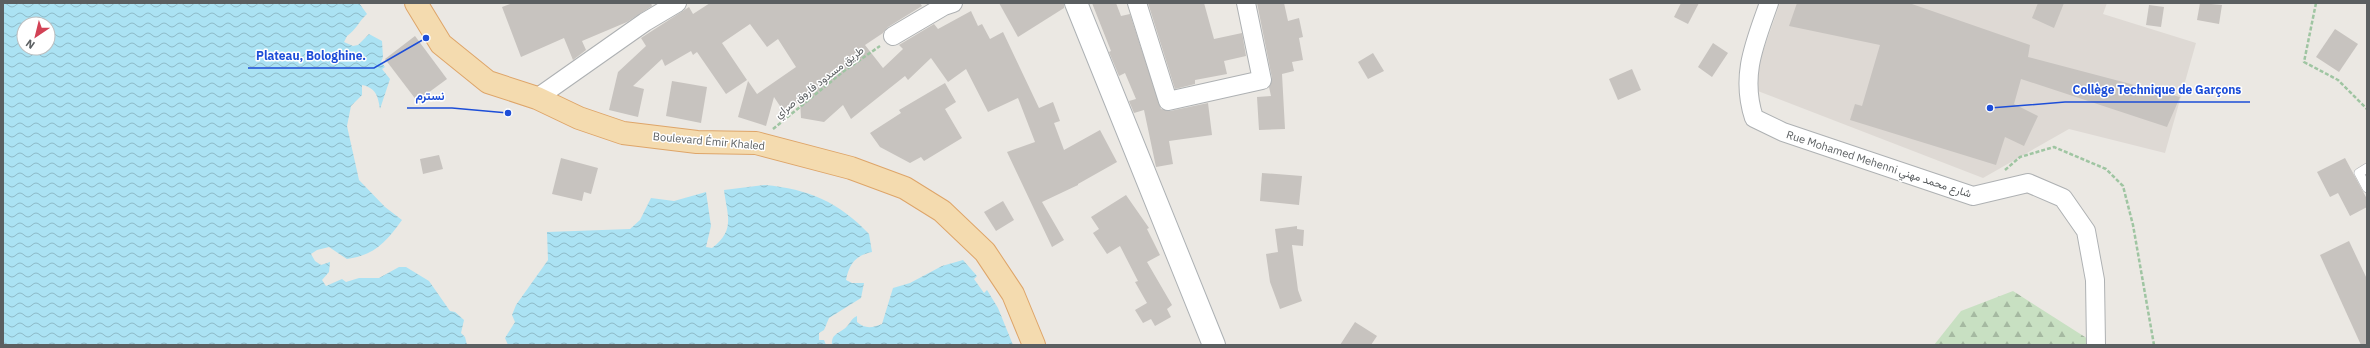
<svg xmlns="http://www.w3.org/2000/svg" width="2370" height="348" font-family="'IBM Plex Sans',Vazirmatn,sans-serif">
<defs>
<pattern id="forest-firs" width="22" height="20" patternUnits="userSpaceOnUse"><rect width="22" height="20" fill="#c8e0c2"/><path d="M5 1l3.5 6h-7zM16 11l3.5 6h-7z" fill="#a5b9a1"/></pattern>
<pattern id="water-waves" width="16" height="10" patternUnits="userSpaceOnUse"><rect width="16" height="10" fill="#abe2f3"/><path d="M0 5q4-4 8 0t8 0" fill="none" stroke="#8ebac8"/></pattern>
</defs>
<rect width="100%" height="100%" fill="#ebe8e3"/>
<polygon fill="#ded9d4" points="1780,3 2107,3 2103,14 2196,43 2165,153 2069,129 1983,178 1750,88"/>
<polygon fill="url(#forest-firs)" points="2013,291 2096,344 2096,345 1934,345 1961,311"/>
<g fill="url(#water-waves)" fill-rule="evenodd">
<path d="M3 3H359L367 14C359 21 356 30 347 36L344 42 353 46 358 45 369 34 382 41 383 57 381 62 385 67 382 69 390 79 380 109C378 96 376 88 362 85V95L351 106 347 126 359 180 385 207 402 220C386 242 375 255 347 259L329 247 317 250 311 254 315 261 321 265 330 262 329 272 322 280 326 286 342 279 346 282 359 278H379L399 267H406L429 281 450 311 455 312 464 320 461 333 465 337 467 345H3ZM24 24H48V48H24Z"/>
<path d="M765 185C808 189 839 202 869 234L872 252C856 255 849 264 846 280L852 283H864L861 298 829 318 824 330 819 333V340H824L826 345H508L505 338 515 322 512 315 516 305 548 260 547 232 630 229 640 220 651 198 674 201 706 192 711 226 706 247 712 248C736 230 727 215 724 190Z"/>
<path d="M963 260 977 276 974 279 984 293 987 290 998 308 1013 345H832C831 335 837 334 844 329 850 325 850 319 857 316V322C865 329 872 328 882 324L893 288 910 283 942 266Z"/>
</g>
<g fill="#c7c3bf">
<polygon points="513,3 651,3 652,6 627,22 582,41 586,50 573,60 564,38 521,57 502,7"/>
<polygon points="710,3 920,3 922,6 888,27 883,33 865,45 883,68 903,49 899,45 934,24 938,29 971,11 978,26 982,24 990,39 1003,32 1039,108 1053,102 1060,121 1054,123 1064,150 1100,130 1117,162 1078,184 1078,185 1042,202 1064,240 1052,247 1007,152 1035,142 1018,98 988,112 966,69 948,82 931,58 908,80 905,76 851,119 843,105 824,122 801,118 800,101 784,112 774,97 766,126 738,117 748,81 757,94 796,67 778,39 767,47 750,24 722,43 747,80 726,94 697,52 693,55 691,51 665,66 662,59 633,86 644,89 638,117 609,110 618,72 646,46 641,38 689,7 693,14"/>
<polygon points="999,3 1064,3 1064,8 1018,37"/>
<polygon points="1092,3 1116,3 1121,16 1130,14 1161,109 1170,111 1208,103 1212,135 1169,141 1173,164 1156,167 1144,110 1134,113 1129,101 1136,99 1125,73 1119,76 1109,52 1111,51"/>
<polygon points="1148,3 1204,3 1214,39 1242,33 1246,56 1224,61 1227,74 1195,80 1195,84 1175,89"/>
<polygon points="1257,3 1284,3 1288,21 1299,18 1303,37 1299,38 1303,60 1292,62 1294,71 1282,74 1285,129 1259,130 1257,97 1271,96 1269,87 1272,78"/>
<polygon points="1681,3 1699,3 1688,24 1674,17"/>
<polygon points="1797,3 1909,3 2030,45 2028,57 2180,97 2167,127 2021,79 2014,104 2038,116 2024,146 2005,137 1996,165 1850,120 1855,104 1862,106 1880,45 1789,26"/>
<polygon points="2038,3 2064,3 2054,28 2032,18"/>
<polygon points="2200,3 2222,5 2219,24 2197,20"/>
<polygon points="2149,5 2164,7 2161,27 2146,25"/>
<polygon points="2335,29 2358,44 2339,72 2316,57"/>
<polygon points="415,36 447,79 417,101 385,59"/>
<polygon points="1713,43 1728,53 1712,77 1698,67"/>
<polygon points="1373,53 1384,71 1368,79 1358,62"/>
<polygon points="1632,69 1641,90 1618,100 1609,79"/>
<polygon points="672,81 707,87 701,123 666,116"/>
<polygon points="945,83 956,102 945,109 962,138 924,161 921,157 910,163 880,147 870,133 901,113 899,110"/>
<polygon points="439,155 443,169 423,174 420,159"/>
<polygon points="561,158 598,168 591,194 584,192 582,201 552,194"/>
<polygon points="2345,158 2367,199 2367,207 2350,216 2338,193 2330,197 2317,172"/>
<polygon points="1262,173 1302,176 1299,205 1260,201"/>
<polygon points="1126,195 1149,228 1147,229 1160,255 1147,262 1172,305 1167,309 1171,317 1155,326 1151,319 1143,323 1135,310 1147,303 1135,282 1138,281 1120,246 1107,254 1093,233 1099,229 1091,217"/>
<polygon points="1003,201 1014,220 996,231 984,212"/>
<polygon points="1297,226 1297,229 1304,230 1303,246 1292,245 1298,290 1302,301 1280,309 1270,282 1266,254 1278,252 1275,229"/>
<polygon points="2349,241 2367,279 2367,345 2361,345 2320,255"/>
<polygon points="1355,322 1377,336 1371,345 1340,345"/>
</g>
<g fill="none" stroke-linecap="round" stroke-linejoin="round">
<g stroke="#aeb1b3" stroke-width="10">
<polyline id="service" points="2367,168 2359,173 2367,188"/>
</g>
<g stroke="#aeb1b3" stroke-width="20">
<g id="minor">
<polyline points="1137,3 1168,101 1262,80 1246,3"/>
<path d="M1769 3C1755 43 1740 75 1754 118L1783 132 1973 196 2028 183 2063 198 2086 231 2095 280 2096 345"/>
<polyline points="893,36 944,6 953,3"/>
<polyline points="537,98 645,22 677,3"/>
</g>
</g>
<g stroke="#adb1b4" stroke-width="24">
<polyline id="secondary" points="1076,3 1214,345"/>
</g>
<g stroke="#dea569" stroke-width="24">
<polyline id="primary" points="416,3 441,44 488,82 537,98 579,118 623,133 697,142 756,143 851,168 905,188 942,211 985,252 1013,294 1034,345"/>
</g>
<g stroke="#9fc5a2" stroke-width="2.5" stroke-dasharray="4 2" stroke-linecap="butt">
<polyline points="2316,3 2304,62 2338,80 2367,109"/>
<polyline points="773,129 844,71 880,46"/>
<polyline points="2005,170 2020,157 2054,147 2106,169 2123,186 2133,225 2154,345"/>
</g>
<use href="#service" stroke="#fff" stroke-width="9"/>
<use href="#minor" stroke="#fff" stroke-width="18"/>
<use href="#secondary" stroke="#fff" stroke-width="22"/>
<use href="#primary" stroke="#f4dbaf" stroke-width="22"/>
</g>
<g text-anchor="middle" stroke-width="3" stroke-linejoin="round" paint-order="stroke">
<g font-size="11" fill="#5b5f61" stroke="#fff">
<text transform="translate(819 82) rotate(-38)" y="4">طريق مسدود فاروق صراي</text>
<text transform="translate(709 141) rotate(5)" y="4">Boulevard Émir Khaled</text>
<text transform="translate(1879 164) rotate(18)" y="4">Rue Mohamed Mehenni شارع محمد مهني</text>
</g>
</g>
<path fill="none" stroke="#1d4ed8" stroke-width="1.5" d="M426 38L374 68H248M1990 108L2065 102H2250M508 113L452 108H407"/>
<g fill="#1d4ed8" stroke="#fff" stroke-width="1.5">
<circle cx="426" cy="38" r="4"/>
<circle cx="1990" cy="108" r="4"/>
<circle cx="508" cy="113" r="4"/>
</g>
<g font-size="12" text-anchor="middle" font-weight="bold" fill="#1d4ed8" stroke="#fff" stroke-width="3" stroke-linejoin="round" paint-order="stroke">
<text x="311" y="60">Plateau, Bologhine.</text>
<text x="2157" y="94">Collège Technique de Garçons</text>
<text x="430" y="100">نسترم</text>
</g>
<rect width="2370" height="348" fill="none" stroke="#5b5f61" stroke-width="8"/>
<g transform="translate(36 36) rotate(215)"><circle r="19" fill="#ffffff" stroke="#bdbfc0"/>
<path d="M0-3L7 15L0 10L-7 15Z" fill="#d24255"/>
<text y="-6" font-size="11" font-weight="bold" text-anchor="middle" fill="#5b5f61">N</text>
</g>
</svg>
